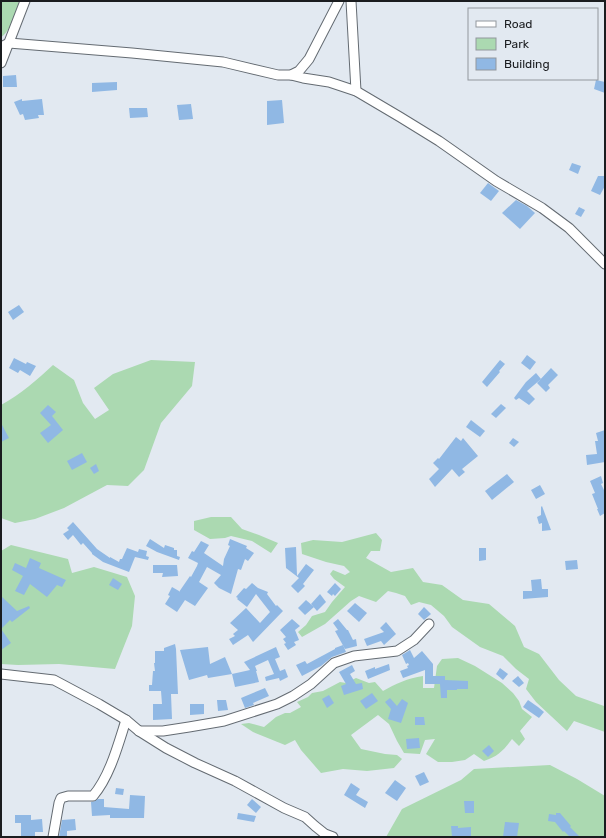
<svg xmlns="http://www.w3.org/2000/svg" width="606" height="838" font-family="Rubik,sans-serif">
<rect width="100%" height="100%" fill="#e2e9f1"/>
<g fill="#abd9b1">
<path d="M1 1H19C17 11 10 32 1 37Z"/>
<path d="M151 360 195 362 192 386 161 423 144 470 128 486 107 485 64 508 35 519 15 523 1 518V405C21 394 37 380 53 365L74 380 83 403 95 419 109 410 94 388 113 374Z"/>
<polygon points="211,517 231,517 242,529 259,535 278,543 271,553 252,541 231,536 225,538 210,539 194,530 194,521"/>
<polygon points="376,533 382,540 380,551 371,551 366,558 391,572 413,568 423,582 442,585 463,600 489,604 515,626 524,647 539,654 559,680 576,696 604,706 605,707 605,732 574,721 567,731 536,702 526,689 529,679 516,669 503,656 480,647 452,627 444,616 431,605 419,602 411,605 405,596 396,593 388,591 376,602 359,596 351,601 325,624 302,637 298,632 306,625 312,616 325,612 332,602 345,587 334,579 330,574 333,570 345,575 350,572 344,566 326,562 302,554 301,543 313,540 342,542"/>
<polygon points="11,545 68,559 72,573 94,567 127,577 135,596 132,626 115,669 59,664 18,665 1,664 1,551"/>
<path d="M458 658 475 666 502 683 513 693 519 701 522 709 532 717 520 731 525 739 519 746 512 739C503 751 498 756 484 761L474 754 465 760 452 762H438L426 754 435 739 425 740 420 754 404 753 397 741 389 724 378 715 351 735 361 749 385 754 397 755 402 759 394 768 367 771 343 769 321 773 301 750 295 740 285 745 253 732 241 724 249 723 264 727 276 717 285 713H290L301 707 297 702 308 697 312 693 323 691 340 682 346 683 356 678 369 683 375 682 383 691C395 684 408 678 423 676V688H434L437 666 442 659Z"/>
<polygon points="550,765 577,779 605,796 605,837 386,837 402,809 461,780 474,769"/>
</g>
<g fill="#90b8e4">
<polygon points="16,75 17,87 3,87 3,76"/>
<polygon points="596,80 605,82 605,93 594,89"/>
<polygon points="117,82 117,90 92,92 92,83"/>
<polygon points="22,99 22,101 42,99 44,115 38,115 39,118 25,120 23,114 20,115 14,102"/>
<polygon points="282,100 284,123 267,125 267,101"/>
<polygon points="191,104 193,119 179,120 177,105"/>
<polygon points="129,108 147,108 148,117 130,118"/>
<polygon points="572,163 581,166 578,174 569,170"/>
<polygon points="598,176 605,176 605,186 600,195 591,191"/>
<polygon points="488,183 499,191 491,201 480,193"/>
<polygon points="516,200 527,206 535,213 520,229 502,213"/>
<polygon points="579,207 585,210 581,217 575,214"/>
<polygon points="19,305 24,312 13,320 8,312"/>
<polygon points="527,355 536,362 530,370 521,363"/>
<polygon points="14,358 26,364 27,362 36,366 30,376 20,370 18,373 9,368"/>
<polygon points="500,360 505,364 499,371 500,372 487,387 482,382"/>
<polygon points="551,368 558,375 548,385 550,388 546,392 537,383"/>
<polygon points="536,373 541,379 527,391 535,399 529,405 519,398 516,400 514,398 526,382"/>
<polygon points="501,404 506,408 496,418 491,414"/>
<polygon points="48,405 56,412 52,416 63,430 48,443 40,433 51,425 40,413"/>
<polygon points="471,420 485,431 480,437 466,427"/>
<polygon points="1,423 9,438 1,442"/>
<polygon points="605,430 605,462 587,465 586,455 597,454 595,441 598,441 596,433"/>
<polygon points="456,437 461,441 463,438 478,456 462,469 465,472 459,477 452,469 435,487 429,479 439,469 433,463 438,458 439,459"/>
<polygon points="513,438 519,442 514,447 509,443"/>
<polygon points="82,453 87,462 72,470 67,461"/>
<polygon points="96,464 99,471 94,474 90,468"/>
<polygon points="507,474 514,482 492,500 485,491"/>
<polygon points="601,476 603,483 601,484 605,492 605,513 600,516 597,509 598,509 592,494 595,493 590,481"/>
<polygon points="540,485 545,494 536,499 531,490"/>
<polygon points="542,506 551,530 542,531 542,523 539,524 537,517 541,515 541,507"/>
<polygon points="73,522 97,549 110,558 110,557 119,562 120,559 122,559 127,548 138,552 139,549 147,551 146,556 149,557 148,560 135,557 129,572 103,562 92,554 92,553 83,543 81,545 73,535 68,540 63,534 69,530 67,528"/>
<polygon points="150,539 164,548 165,545 174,548 174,550 177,550 177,556 180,557 179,560 157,552 146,546"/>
<polygon points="230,539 247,546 246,548 254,553 248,561 245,559 241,570 238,569 231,594 219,588 214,583 221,575 207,567 199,582 208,588 195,606 185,600 177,612 165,604 170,596 168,595 172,587 179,591 179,592 190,576 191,577 197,566 198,563 188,558 192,551 194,552 201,541 209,545 204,553 223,566 224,559 230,546 228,545"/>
<polygon points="296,547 297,576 306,564 314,570 303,584 305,586 298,593 291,586 299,578 286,568 285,548"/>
<polygon points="479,548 486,548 486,560 479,561"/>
<polygon points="30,558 41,563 39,568 66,580 62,587 57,585 47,597 30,584 24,595 15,591 23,576 12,570 15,563 26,568"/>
<polygon points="577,560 578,569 566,570 565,561"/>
<polygon points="153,565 177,565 178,576 162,577 163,573 153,573"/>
<polygon points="113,578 122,584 118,590 109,585"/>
<polygon points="541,579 542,589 548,589 548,597 523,599 523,591 532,591 531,580"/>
<polygon points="252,583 258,588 268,592 267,594 276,606 277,605 283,611 253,642 248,635 233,645 229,639 235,636 233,634 238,630 230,623 246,608 260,623 270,612 256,594 247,607 237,599 238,598 236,597 244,588 246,589"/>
<polygon points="335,583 341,589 335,596 333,594 332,596 327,592"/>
<polygon points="320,594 326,602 317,611 311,604"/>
<polygon points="1,596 17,611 29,606 30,608 12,622 10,620 1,629"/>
<polygon points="306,600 314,607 305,615 298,608"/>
<polygon points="355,603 367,613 359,622 347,611"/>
<polygon points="424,607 431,614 424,620 418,614"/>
<polygon points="292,619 300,626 295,630 299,640 294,642 296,645 288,650 284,644 286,643 283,639 286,637 280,630"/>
<polygon points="338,619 347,630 348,630 353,640 356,639 357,646 345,649 335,631 338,630 333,623"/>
<polygon points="386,622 396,634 384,645 381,641 367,646 364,639 384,632 380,628"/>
<polygon points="1,629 11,643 1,650"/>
<polygon points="175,644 176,649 178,694 171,694 172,719 153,720 153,704 162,704 161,691 149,691 149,685 152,685 153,671 155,671 154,663 155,663 155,651 164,651 164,648"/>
<polygon points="343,645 346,652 332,657 321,666 302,676 296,665 305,661 307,664 335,649 335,648"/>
<polygon points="208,647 210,664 225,657 232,674 208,678 207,675 189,680 180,650"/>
<polygon points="276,647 280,657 275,659 280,671 285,669 288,677 280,681 279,678 266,681 265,677 274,674 268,660 255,666 257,671 256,671 259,682 235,687 232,674 250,670 244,662"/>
<polygon points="410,650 414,658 422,651 428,658 433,664 433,676 445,676 445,680 468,681 468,689 457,689 457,690 447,690 447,698 441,698 440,684 425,684 425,670 403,678 400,671 408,668 407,666 409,665 408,663 406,664 402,655"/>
<polygon points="389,664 390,670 368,679 365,671 375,667 375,669"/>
<polygon points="352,665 355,671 350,674 356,684 362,683 363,689 344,695 341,686 346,684 339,672"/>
<polygon points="500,668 508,674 503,680 496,674"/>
<polygon points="518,676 524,683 519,687 512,681"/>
<polygon points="265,688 269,696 253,703 254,705 245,708 241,698"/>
<polygon points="372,693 378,701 366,709 360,701"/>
<polygon points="329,695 334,703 327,708 322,699"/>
<polygon points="390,698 397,706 402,699 408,703 401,723 388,719 391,709 385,702"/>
<polygon points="217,700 226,700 228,710 218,711"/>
<polygon points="528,700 538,707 544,712 539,718 523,707"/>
<polygon points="190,704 204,704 204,714 190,715"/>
<polygon points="415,717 424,717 425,725 415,725"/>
<polygon points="419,738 420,748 407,749 406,739"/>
<polygon points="489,745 494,751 488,757 482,751"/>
<polygon points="424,772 429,782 420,786 415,776"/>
<polygon points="395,780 406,788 397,801 385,793"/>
<polygon points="351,783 360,789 356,795 368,802 365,808 344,795"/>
<polygon points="116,788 124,789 123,795 115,794"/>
<polygon points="130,795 145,796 144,818 110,818 110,815 92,816 91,802 95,801 98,799 104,799 104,807 129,809"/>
<polygon points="252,799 261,807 256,813 247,805"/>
<polygon points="464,801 474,801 474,813 465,813"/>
<polygon points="238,813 256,816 254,822 237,819"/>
<polygon points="556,813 560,813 571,826 570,827 580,837 570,837 564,831 563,832 555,822 548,821 549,814 556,815"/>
<polygon points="15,815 31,815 31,820 42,819 43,832 35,832 35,837 21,837 21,823 15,823"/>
<polygon points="75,819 76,830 67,831 67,837 59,837 62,820"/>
<polygon points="505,822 519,823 517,837 503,837"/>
<polygon points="451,826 458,826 458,828 471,827 471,837 452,837"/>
</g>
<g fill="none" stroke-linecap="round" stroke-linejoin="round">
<g stroke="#646b72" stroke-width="11">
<g id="minor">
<polyline points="351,1 356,91"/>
<polyline points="1,47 9,43 132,53 223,62 278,75 291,75 299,71 309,59 339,1"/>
<polyline points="1,63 25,1"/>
<polyline points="291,75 303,78 329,82 356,91 400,117 439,141 496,181 542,208 569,228 605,264"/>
<polyline points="1,674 54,680 99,704 126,720 139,731 166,748 195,763 235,781 284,808 305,817 315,826 325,834 333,837"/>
<polyline points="139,731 163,731 189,727 224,721 277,704 293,696 311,684 334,663 354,656 397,651 414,640 429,624"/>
<path d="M53 837 59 803 61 798 68 796H93C110 776 118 745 126 720"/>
</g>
</g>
<use href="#minor" stroke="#fff" stroke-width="9"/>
</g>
<rect width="606" height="838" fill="none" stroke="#1a1c1f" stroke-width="4"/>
<rect x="468" y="8" width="130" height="72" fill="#e2e9f1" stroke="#92979d"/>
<rect x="476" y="21" width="20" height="6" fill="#ffffff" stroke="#92979d"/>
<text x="504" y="28" font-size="12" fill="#1a1c1f">Road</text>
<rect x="476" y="38" width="20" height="12" fill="#abd9b1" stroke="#92979d"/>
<text x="504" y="48" font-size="12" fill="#1a1c1f">Park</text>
<rect x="476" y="58" width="20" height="12" fill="#90b8e4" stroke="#92979d"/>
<text x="504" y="68" font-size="12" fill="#1a1c1f">Building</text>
</svg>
